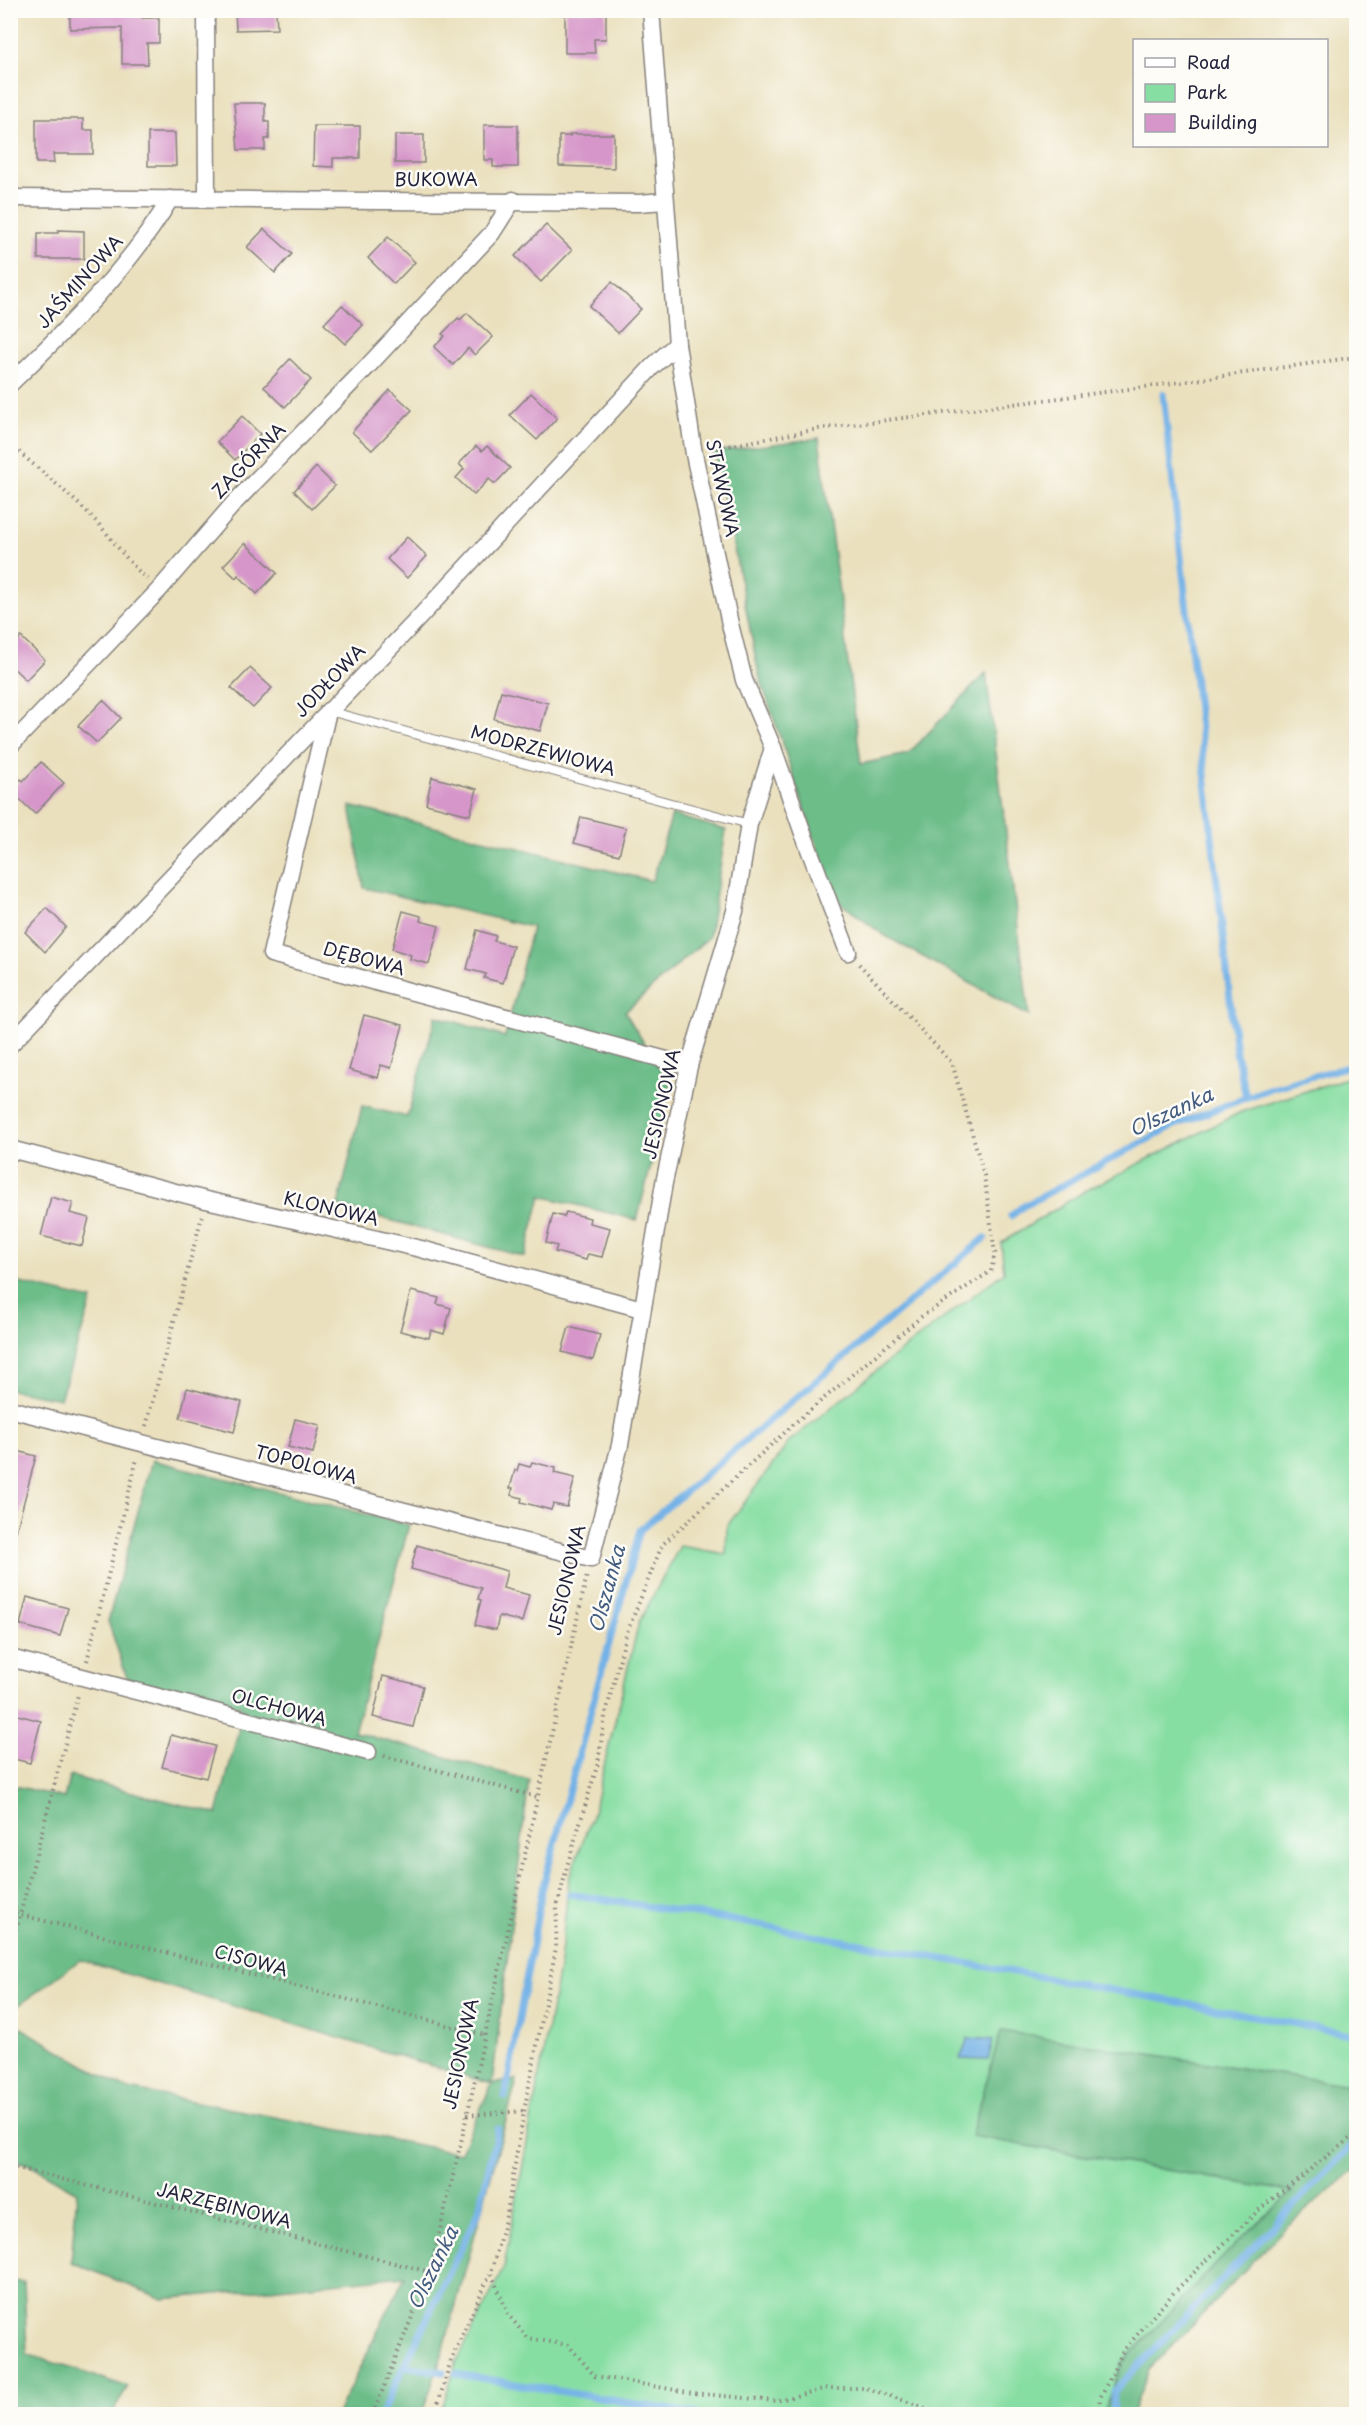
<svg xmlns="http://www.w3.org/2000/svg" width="1367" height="2425" font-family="'Playpen Sans',sans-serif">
<rect width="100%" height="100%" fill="#fdfcf7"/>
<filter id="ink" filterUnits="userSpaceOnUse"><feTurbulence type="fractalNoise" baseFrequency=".0167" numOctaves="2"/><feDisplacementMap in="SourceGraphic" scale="12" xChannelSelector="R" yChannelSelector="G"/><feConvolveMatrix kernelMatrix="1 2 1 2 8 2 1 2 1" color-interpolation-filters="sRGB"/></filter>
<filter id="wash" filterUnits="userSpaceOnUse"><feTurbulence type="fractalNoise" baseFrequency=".008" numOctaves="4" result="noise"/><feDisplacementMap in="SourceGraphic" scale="24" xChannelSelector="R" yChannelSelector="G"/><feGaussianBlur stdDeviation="1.35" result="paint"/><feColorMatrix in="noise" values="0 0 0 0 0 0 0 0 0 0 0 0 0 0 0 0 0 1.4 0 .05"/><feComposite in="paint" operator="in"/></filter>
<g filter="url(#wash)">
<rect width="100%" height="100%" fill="#eae0bd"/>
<polygon fill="#87dea3" stroke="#54806f" stroke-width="1.5" points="1356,1075 1356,2136 1122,2362 1104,2414 440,2414 457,2361 504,2267 560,1963 569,1879 592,1816 639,1622 680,1546 726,1554 727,1526 790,1441 897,1354 1004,1272 1001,1243 1085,1191 1241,1112"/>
<g fill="#6dbd89" stroke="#487062" stroke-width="1.5">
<polygon points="819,438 861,764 908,754 986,673 1029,1016 884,935 835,899 759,675 715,452"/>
<polygon points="350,806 652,881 672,815 726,830 709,937 625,1012 671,1087 637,1220 541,1196 525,1257 338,1206 362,1106 407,1117 436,1016 505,1037 532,927 364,888"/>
<polygon points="16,1282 92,1300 60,1399 11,1390 11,1288"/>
<polygon points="152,1460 409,1525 354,1732 529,1780 492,2084 517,2080 443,2352 422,2414 337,2414 405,2276 163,2299 71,2262 77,2192 30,2165 11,2159 11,2022 124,2088 460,2153 492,2084 80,1960 11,2011 11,1785 64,1798 70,1776 217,1814 238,1732 242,1707 127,1678 108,1621"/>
<polygon points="1001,2031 1356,2086 1356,2169 1287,2226 1149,2370 1132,2414 1104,2414 1122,2363 1241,2238 1292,2192 971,2136"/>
<polygon points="10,2281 24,2282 27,2354 128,2387 112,2414 11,2414"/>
</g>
<polygon fill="#75b2e7" stroke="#4c6a91" stroke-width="1.5" points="968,2038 993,2040 988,2060 960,2059"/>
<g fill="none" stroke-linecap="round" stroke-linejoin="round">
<g stroke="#75b2e7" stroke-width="7">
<polyline points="1163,394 1236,1053 1246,1097"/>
<polyline points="1011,1216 1022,1207 1173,1126 1268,1089 1356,1064"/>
<polyline points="569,1894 726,1919 1356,2035"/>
<polyline points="505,2097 542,1890 640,1530 985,1238"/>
<polyline points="404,2366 443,2372"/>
<polyline points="456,2374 696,2414"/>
<polyline points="381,2414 478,2213 498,2129"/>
<polyline points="1113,2414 1114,2391 1356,2141"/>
</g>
</g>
<g id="blocks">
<g fill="#d696c9">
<polygon points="70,10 142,10 142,18 159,18 159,43 147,43 148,64 122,64 122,28 70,29"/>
<polygon points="235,10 276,10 277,29 236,30"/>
<polygon points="565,11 606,11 606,39 594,39 595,53 565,53"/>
<polygon points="234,103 265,103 265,122 269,122 269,139 265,139 265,150 238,150"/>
<polygon points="36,119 83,119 83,130 93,130 93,154 53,154 54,163 36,163"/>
<polygon points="484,125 518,125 518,167 493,167 493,160 484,160"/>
<polygon points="314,126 360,126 360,158 333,158 333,167 313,166"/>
<polygon points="148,133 175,133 176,166 148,166"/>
<polygon points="570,134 614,134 614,168 559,166 559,136 570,136"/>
<rect x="395" y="135" width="29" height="28"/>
<polygon points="546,225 572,250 541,282 515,256"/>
<polygon points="264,229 292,254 275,273 247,247"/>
<polygon points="58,230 84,231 84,259 38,259 38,233 58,233"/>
<polygon points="388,237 415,262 394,284 368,258"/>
<polygon points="612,282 641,309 618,333 589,306"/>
<polygon points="342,305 363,325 345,344 324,324"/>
<polygon points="467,313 493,337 475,355 468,348 453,365 434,347 445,336 442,334 458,318 460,320"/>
<polygon points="290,359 311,380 285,407 264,387"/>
<polygon points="390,390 412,410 372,450 352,432"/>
<polygon points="531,393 557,418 537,440 510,415"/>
<polygon points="242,416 260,434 235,460 217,442"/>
<polygon points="476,446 482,451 487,446 510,468 495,484 489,479 474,495 456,478 464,469 459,464"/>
<polygon points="316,467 335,486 312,509 294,491"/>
<polygon points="407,537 427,556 407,578 387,559"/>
<polygon points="245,543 277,573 257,594 238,575 236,578 223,566"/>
<polygon points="21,637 45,660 26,680 10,665 10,647"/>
<polygon points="250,668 272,688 253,708 231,688"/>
<polygon points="501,691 548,703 540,731 494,719"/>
<polygon points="103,700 121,718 97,743 78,726"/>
<polygon points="41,762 64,783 35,814 10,790 21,779 23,781"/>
<polygon points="432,777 477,789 470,815 426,804"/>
<polygon points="581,817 626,828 619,855 574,843"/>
<polygon points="47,908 66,927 45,952 25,932"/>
<polygon points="403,911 421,916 420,921 439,926 429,964 410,959 411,955 392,949"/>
<polygon points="477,930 496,936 494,941 513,946 503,983 484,978 486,974 467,969"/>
<polygon points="364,1015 403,1025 391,1068 381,1065 378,1078 349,1070"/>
<polygon points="51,1197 73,1203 70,1213 89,1218 82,1246 41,1236"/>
<polygon points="566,1212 590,1218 589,1223 610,1228 602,1257 588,1254 586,1260 555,1252 557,1246 546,1243 553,1214 564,1217"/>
<polygon points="411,1291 439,1298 437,1304 451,1308 444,1334 431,1330 429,1338 400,1331"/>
<polygon points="569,1327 600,1335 593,1360 562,1352"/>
<polygon points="187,1388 242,1402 234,1432 180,1418"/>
<polygon points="295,1419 320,1425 313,1453 288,1447"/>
<polygon points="10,1449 36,1456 16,1532 10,1531"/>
<polygon points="532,1462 556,1468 554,1473 575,1478 567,1507 553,1504 551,1510 521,1502 522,1498 511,1495 513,1488 510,1488 515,1470 517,1471 519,1464 530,1467"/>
<polygon points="417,1545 507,1571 503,1588 529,1595 522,1622 499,1616 496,1630 475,1625 481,1600 478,1599 481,1588 411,1569"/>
<polygon points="27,1597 68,1608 60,1636 20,1625"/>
<polygon points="383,1676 423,1686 413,1727 373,1717"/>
<polygon points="10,1713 41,1721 30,1763 10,1758"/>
<polygon points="171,1735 215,1746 206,1778 162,1767"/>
</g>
</g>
</g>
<g filter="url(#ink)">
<use href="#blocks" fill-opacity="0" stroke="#86817c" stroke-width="1.5"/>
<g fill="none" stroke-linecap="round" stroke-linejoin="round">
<g stroke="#86817c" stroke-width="10">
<polyline id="service" points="329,711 749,824"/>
</g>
<g stroke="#86817c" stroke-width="19">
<g id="minor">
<polyline points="206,10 207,199"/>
<polyline points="651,10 677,344 694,454 730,624 744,680 773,748 804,836 848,952"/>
<polyline points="10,198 639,203 664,201"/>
<path d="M10 384C65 331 132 265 170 199"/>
<polyline points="328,711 271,954 689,1066"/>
<polyline points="10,746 159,590 235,502 368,366 492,233 513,200"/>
<polyline points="10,1045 414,623 652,367 677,344"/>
<polyline points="10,1149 206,1200 421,1249 642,1309"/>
<polyline points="10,1409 591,1559 620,1445 664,1183 689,1066 735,911 749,824 773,748"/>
<polyline points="10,1658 368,1752"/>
</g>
</g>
<g stroke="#86817c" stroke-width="4" stroke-dasharray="1.5 4.5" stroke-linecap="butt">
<path d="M10 444C37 468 66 491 91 516 111 536 126 561 147 579"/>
<polyline points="712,449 818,429 1160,385 1356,357"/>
<polyline points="859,964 952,1063 984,1175 995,1253 991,1271 921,1317 797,1421 662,1545 626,1635 605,1717 598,1763 568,1863 557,1907 556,1948 524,2111 507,2212 491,2273 509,2316 528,2338 568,2345 595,2376 693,2393 776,2401 827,2388 866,2388 926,2408 936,2414"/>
<polyline points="146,1426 202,1216"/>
<polyline points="87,1661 137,1459"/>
<polyline points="384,1756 537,1797"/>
<polyline points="10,1912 485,2035"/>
<polyline points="10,1953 78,1695"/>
<polyline points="467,2115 524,2111"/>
<polyline points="10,2166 430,2272"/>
<polyline points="373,2414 430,2272 462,2138 587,1575"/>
<polyline points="435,2414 451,2360 490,2274"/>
<polyline points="1099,2414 1100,2398 1123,2351 1175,2291 1262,2207 1353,2136 1356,2131"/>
</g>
<use href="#service" stroke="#fff" stroke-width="8"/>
<use href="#minor" stroke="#fff" stroke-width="16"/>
</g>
</g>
<g text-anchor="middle" stroke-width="5" stroke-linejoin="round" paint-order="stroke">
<g font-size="18" fill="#22223b" stroke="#fdfcf7">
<text x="436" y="186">BUKOWA</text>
<text transform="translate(80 282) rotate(-48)" y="6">JAŚMINOWA</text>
<text transform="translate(249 461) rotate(-46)" y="6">ZAGÓRNA</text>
<text transform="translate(722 488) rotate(78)" y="6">STAWOWA</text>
<text transform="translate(330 681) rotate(-46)" y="6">JODŁOWA</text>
<text transform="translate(543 751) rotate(15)" y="6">MODRZEWIOWA</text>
<text transform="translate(364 959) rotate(15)" y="6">DĘBOWA</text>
<text transform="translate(662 1104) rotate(-77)" y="6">JESIONOWA</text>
<text transform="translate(331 1209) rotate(13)" y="6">KLONOWA</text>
<text transform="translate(306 1465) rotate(15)" y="6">TOPOLOWA</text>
<text transform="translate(567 1580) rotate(-77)" y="6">JESIONOWA</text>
<text transform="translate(279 1708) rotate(15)" y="6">OLCHOWA</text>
<text transform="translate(251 1961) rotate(15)" y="6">CISOWA</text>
<text transform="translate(461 2054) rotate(-78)" y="6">JESIONOWA</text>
<text transform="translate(224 2206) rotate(14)" y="6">JARZĘBINOWA</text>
</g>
<g font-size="20" font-style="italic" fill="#435c80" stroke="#fdfcf7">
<text transform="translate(1171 1112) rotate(-25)" y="7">Olszanka</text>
<text transform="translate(607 1589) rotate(-75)" y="7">Olszanka</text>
<text transform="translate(433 2268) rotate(-64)" y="7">Olszanka</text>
</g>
</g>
<rect width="1367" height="2425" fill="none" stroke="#fdfcf7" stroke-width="36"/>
<rect x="1133" y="39" width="195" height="108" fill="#fdfcf7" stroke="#a5a5ac" stroke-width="1.5"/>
<rect x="1145" y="58" width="30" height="9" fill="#ffffff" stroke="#a5a5ac" stroke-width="1.5"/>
<text x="1187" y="69" font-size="18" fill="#22223b">Road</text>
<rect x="1145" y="84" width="30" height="18" fill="#87dea3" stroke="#a5a5ac" stroke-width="1.5"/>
<text x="1187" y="99" font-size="18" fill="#22223b">Park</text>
<rect x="1145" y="114" width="30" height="18" fill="#d696c9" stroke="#a5a5ac" stroke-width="1.5"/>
<text x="1187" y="129" font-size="18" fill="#22223b">Building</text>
</svg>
